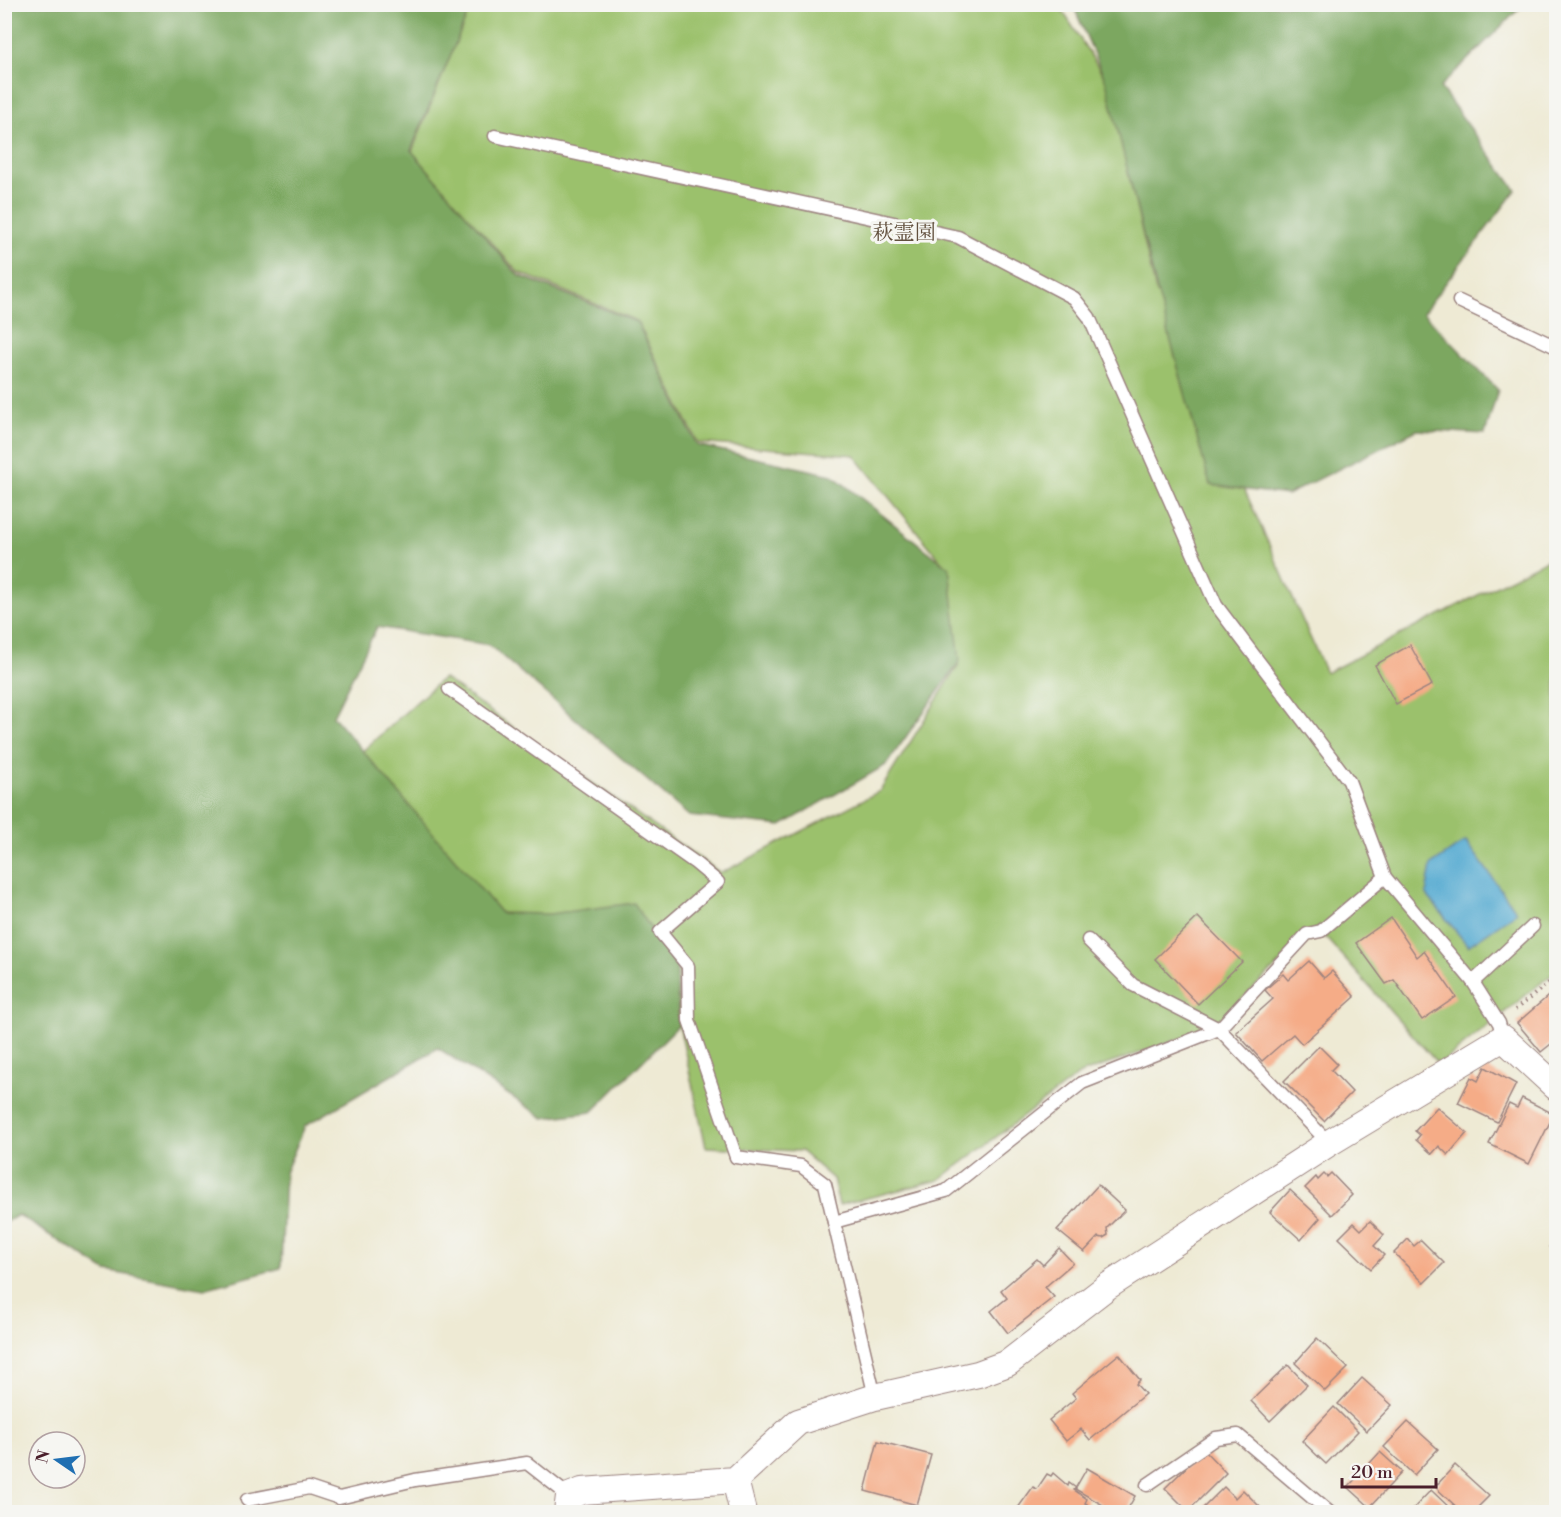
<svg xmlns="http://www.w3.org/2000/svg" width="1561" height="1517" font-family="'Libre Bodoni','Noto Serif JP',serif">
<rect width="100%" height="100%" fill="#f6f6f2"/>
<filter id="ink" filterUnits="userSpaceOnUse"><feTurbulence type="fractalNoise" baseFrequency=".0167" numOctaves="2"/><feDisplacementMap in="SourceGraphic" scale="12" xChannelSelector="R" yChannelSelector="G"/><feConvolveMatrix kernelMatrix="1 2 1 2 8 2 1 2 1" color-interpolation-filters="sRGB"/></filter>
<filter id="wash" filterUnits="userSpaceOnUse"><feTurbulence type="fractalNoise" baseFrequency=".008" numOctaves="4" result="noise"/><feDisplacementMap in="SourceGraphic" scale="24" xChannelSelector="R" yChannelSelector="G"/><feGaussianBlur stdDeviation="1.35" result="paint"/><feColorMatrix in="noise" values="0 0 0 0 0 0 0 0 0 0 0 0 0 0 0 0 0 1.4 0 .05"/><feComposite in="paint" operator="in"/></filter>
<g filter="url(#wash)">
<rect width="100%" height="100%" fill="#eeead4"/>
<polygon fill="#9bc16c" stroke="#72704c" stroke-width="1.5" points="489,5 1059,5 1107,81 1155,288 1326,673 1556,555 1556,971 1439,1065 1317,928 1211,1028 1080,1074 939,1180 839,1205 833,1179 801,1151 706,1147 679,1025 680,968 646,935 499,959 336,775 443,678 721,873 880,791 959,664 947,568 854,455 698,443 637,321 518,272 411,154 469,9"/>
<g fill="#7ca760" stroke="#636346" stroke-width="1.5">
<polygon points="4,5 484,5 469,11 411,150 518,275 637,322 697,445 832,475 949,568 960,661 886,765 781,826 689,816 489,645 377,627 333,716 501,913 549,914 634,903 677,968 678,1026 592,1112 544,1118 438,1048 305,1126 285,1173 281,1268 204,1289 106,1271 18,1215 5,1223"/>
<polygon points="1073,5 1523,5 1440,87 1516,190 1423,313 1498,390 1485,434 1417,430 1287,495 1210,485 1156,287 1106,82"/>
</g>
<polygon fill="#54aad1" stroke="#4f647e" stroke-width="1.5" points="1466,841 1517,912 1468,946 1426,894 1431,865"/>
<g id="blocks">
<g fill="#f5ac87">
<polygon points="1410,645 1432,685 1396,704 1375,665"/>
<polygon points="1198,917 1242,962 1198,1004 1155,959"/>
<polygon points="1391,918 1417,957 1424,951 1456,997 1422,1020 1394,980 1386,984 1356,943"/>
<polygon points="1309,961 1324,978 1332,971 1355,997 1302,1044 1293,1034 1262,1061 1236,1032 1273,999 1265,990 1283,974 1288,980"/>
<polygon points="1554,991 1556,994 1556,1040 1541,1052 1517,1023"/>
<polygon points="1319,1046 1337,1064 1331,1070 1352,1092 1324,1121 1284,1081"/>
<polygon points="1485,1067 1516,1084 1497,1122 1458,1103 1471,1077 1478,1081"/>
<polygon points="1522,1098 1554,1114 1529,1164 1489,1144 1509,1104 1517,1108"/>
<polygon points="1437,1107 1467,1133 1448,1155 1439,1146 1432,1154 1416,1140 1420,1135 1415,1131"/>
<polygon points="1331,1173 1352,1195 1332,1215 1305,1188 1316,1177 1318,1180 1324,1174 1327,1177"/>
<polygon points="1098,1185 1125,1210 1107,1228 1108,1235 1103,1238 1098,1237 1084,1252 1057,1230"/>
<polygon points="1290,1190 1320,1218 1301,1240 1270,1212"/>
<polygon points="1370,1221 1384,1235 1374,1246 1384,1255 1371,1269 1339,1238 1354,1223 1361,1230"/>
<polygon points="1408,1239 1414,1246 1421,1240 1444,1263 1424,1283 1394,1253"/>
<polygon points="1556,1240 1556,1254 1549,1247"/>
<polygon points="1059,1248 1073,1263 1045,1287 1054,1297 1008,1333 991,1311 1007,1298 1001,1290 1037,1259 1043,1265"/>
<polygon points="1317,1338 1348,1368 1325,1391 1295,1363"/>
<polygon points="1119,1354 1140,1380 1136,1384 1145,1394 1090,1440 1081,1429 1066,1441 1049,1420 1076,1398 1072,1393"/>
<polygon points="1288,1365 1307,1385 1270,1421 1251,1401"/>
<polygon points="1362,1378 1392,1405 1367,1431 1338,1404"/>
<polygon points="1334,1407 1358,1431 1326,1464 1302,1441"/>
<polygon points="1408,1422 1438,1449 1414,1475 1384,1447"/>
<polygon points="878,1441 931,1455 917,1505 865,1491"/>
<polygon points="1204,1450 1226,1473 1188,1511 1165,1488"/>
<polygon points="1380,1452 1402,1472 1370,1507 1348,1487"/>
<polygon points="1455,1465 1489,1496 1473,1512 1462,1512 1435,1487"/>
<polygon points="1087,1468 1135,1496 1126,1512 1124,1510 1123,1512 1115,1512 1075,1489"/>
<polygon points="1053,1473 1068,1486 1069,1483 1076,1488 1074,1490 1087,1499 1085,1503 1087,1504 1081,1512 1015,1512 1033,1487 1037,1489 1047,1474 1051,1476"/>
<polygon points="1224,1487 1235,1498 1243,1490 1260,1507 1255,1512 1199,1512"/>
<polygon points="1431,1490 1454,1512 1410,1512"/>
</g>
</g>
</g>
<g filter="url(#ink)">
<use href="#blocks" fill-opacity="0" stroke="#9c8480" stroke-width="1.5"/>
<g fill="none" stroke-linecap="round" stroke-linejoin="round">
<g stroke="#9c8480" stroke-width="15">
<g id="service">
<polyline points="495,136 958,237 1074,298 1089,317 1216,605 1349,781 1385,877 1473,982 1499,1023 1503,1038"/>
<polyline points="1459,301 1556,347"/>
<polyline points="449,689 694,862 718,882 660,932 688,966 689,1020 736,1157 801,1166 825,1184 875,1397"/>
<polyline points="1088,940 1133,985 1219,1029 1329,1143"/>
<polyline points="1473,982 1533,926"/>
<polyline points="834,1222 946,1191 1082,1083 1219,1029 1307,934 1321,931 1385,877"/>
<polyline points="1147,1485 1216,1438 1238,1435 1329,1512"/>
<polyline points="247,1500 309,1488 339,1498 415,1480 527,1463 569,1496"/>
</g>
</g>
<g stroke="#9c8480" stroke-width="28">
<g id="minor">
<polyline points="735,1480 743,1512"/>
<polyline points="567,1512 569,1496 582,1491 735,1480 798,1422 875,1397 978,1374 1008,1363 1108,1286 1329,1143 1503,1038 1556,1087"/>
</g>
</g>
<polyline stroke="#9c8480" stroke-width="4" stroke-dasharray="1.5 4.5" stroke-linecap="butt" points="1515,1010 1556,977"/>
<use href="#service" stroke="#fff" stroke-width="12"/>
<use href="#minor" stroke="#fff" stroke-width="26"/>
</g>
</g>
<g text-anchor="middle" stroke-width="6" stroke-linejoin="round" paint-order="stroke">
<g font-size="21" fill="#62503e" stroke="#f6f6f2">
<text x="904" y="239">萩霊園</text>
</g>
</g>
<rect width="1561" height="1517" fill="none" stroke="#f6f6f2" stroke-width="24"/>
<g transform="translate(57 1460) rotate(284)"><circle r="28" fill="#f6f6f2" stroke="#b1a0a2" stroke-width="1.5"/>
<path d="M0-4.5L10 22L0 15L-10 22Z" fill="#1f6fb2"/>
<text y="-9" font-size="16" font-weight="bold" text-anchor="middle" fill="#4a1f2b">N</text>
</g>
<path d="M1342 1478v9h94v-9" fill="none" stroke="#4a1f2b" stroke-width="3"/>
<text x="1351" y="1478" font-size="18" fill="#4a1f2b" stroke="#f6f6f2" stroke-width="4.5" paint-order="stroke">20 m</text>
</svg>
